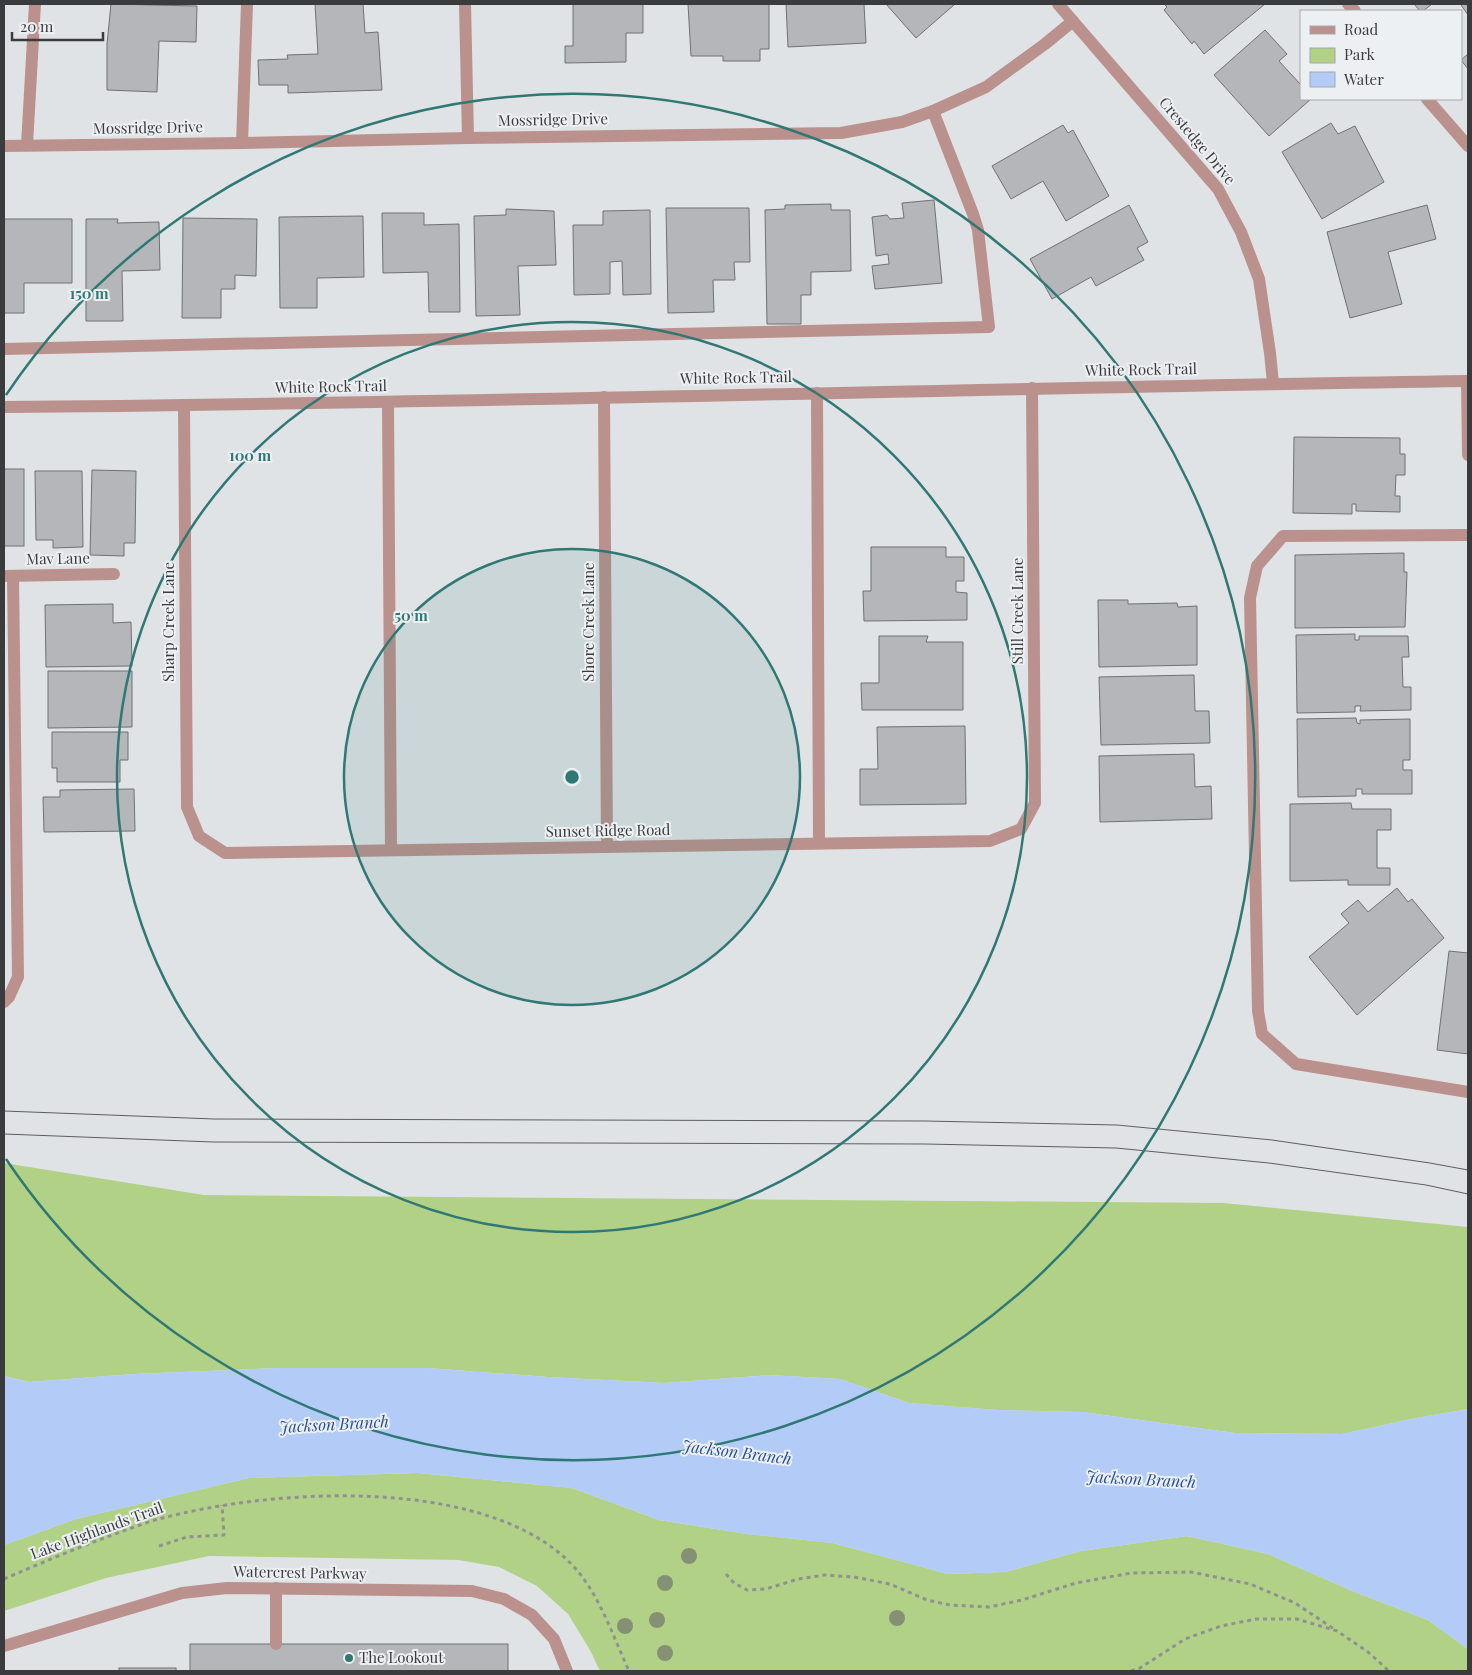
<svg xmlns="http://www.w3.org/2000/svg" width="1472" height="1675" font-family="'Playfair Display',serif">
<rect width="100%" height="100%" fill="#e0e3e6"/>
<g fill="#b1d286">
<polygon points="4,1163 204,1195 1224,1203 1468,1227 1468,1409 1416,1418 1342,1434 1235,1433 1082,1412 997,1410 909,1403 840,1379 769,1375 664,1383 548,1377 428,1368 278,1368 134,1374 29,1382 4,1376"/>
<polygon points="418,1473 572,1488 659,1520 747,1534 833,1543 948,1574 1005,1572 1081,1551 1187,1536 1268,1554 1357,1593 1428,1620 1468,1649 1468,1671 600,1671 590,1650 568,1614 537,1586 499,1567 458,1560 209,1556 106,1578 4,1611 4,1545 76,1519 249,1478"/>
</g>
<polygon fill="#b3cbf7" points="278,1368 428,1368 548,1377 664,1383 769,1375 840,1379 909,1403 997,1410 1082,1412 1235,1433 1342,1434 1416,1418 1468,1409 1468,1649 1428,1620 1357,1593 1268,1554 1187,1536 1081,1551 1005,1572 948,1574 833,1543 747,1534 659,1520 572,1488 418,1473 249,1478 76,1519 4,1545 4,1376 29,1382 134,1374"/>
<g fill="#b4b6b9" stroke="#6f7173">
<polygon points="111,4 197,6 196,42 159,41 157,92 107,90 107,44"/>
<polygon points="315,4 363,4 365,33 378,32 382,90 288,93 288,85 259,85 258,60 288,59 287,55 318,54"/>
<polygon points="573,4 643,4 643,33 626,33 626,62 565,63 565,46 573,46"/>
<polygon points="688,4 769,4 769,49 760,49 760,61 723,61 723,56 691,56"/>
<polygon points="786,4 864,4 866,43 788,47"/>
<polygon points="886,4 955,4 916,38"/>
<polygon points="1164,4 1265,4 1204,54 1194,41 1192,44 1164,10 1167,7"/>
<polygon points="1414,4 1432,4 1423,11 1420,11"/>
<polygon points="1462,4 1468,4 1468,15 1461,5"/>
<polygon points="1265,30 1287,54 1279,61 1301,85 1301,99 1311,99 1269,136 1214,75"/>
<polygon points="1468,54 1468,69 1461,60"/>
<polygon points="1331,123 1338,134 1355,126 1384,182 1322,219 1282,152"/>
<polygon points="1063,125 1068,133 1073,130 1109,196 1066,221 1043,181 1011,199 992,166"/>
<polygon points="934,200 942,283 875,289 872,266 889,264 888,254 876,256 872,217 887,215 890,219 904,218 902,203"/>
<polygon points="831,204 831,210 850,210 851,271 811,272 811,295 801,295 801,324 767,324 765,210 785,209 785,205"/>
<polygon points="1129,205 1148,242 1137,248 1144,260 1096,286 1091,277 1052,299 1030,259"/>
<polygon points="1427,205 1436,239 1388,252 1402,304 1350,318 1327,232"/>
<polygon points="666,208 749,208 750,262 734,262 735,280 713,280 714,312 668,313"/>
<polygon points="506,209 554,211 556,265 518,266 520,315 476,316 474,216 506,215"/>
<polygon points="650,210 651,294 623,295 622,261 610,262 610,294 574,295 573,225 603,225 603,211"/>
<polygon points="382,213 424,213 424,225 459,224 460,312 429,312 428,272 383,273"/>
<polygon points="363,216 364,277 317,278 317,308 280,308 279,217"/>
<polygon points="183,218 257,219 256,276 235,275 235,289 221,289 221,318 182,318"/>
<polygon points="4,219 72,219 72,283 24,283 24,313 4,313"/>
<polygon points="86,219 118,219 117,223 159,222 160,270 122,271 123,321 86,321"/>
<polygon points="1294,437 1400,438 1400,454 1405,454 1405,475 1396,475 1395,496 1400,496 1400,512 1356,511 1356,504 1352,504 1352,514 1293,513"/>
<rect x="4" y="469" width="20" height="77"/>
<polygon points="92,470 136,471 135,543 124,543 124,556 90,555"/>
<polygon points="35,471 82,471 83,547 53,548 53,540 36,540"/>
<polygon points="871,547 946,547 946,557 964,557 964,581 956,581 956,592 967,593 967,620 864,621 863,591 871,591"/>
<polygon points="1404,553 1404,572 1407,572 1405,627 1295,628 1295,555"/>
<polygon points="1098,600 1128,600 1128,604 1177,603 1178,607 1197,606 1197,665 1099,667"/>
<polygon points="113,604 113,623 131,622 132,666 46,667 45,605"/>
<polygon points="1355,634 1355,640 1359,640 1359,636 1408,636 1409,657 1402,657 1403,687 1411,687 1411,710 1360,711 1361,706 1355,706 1355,712 1297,713 1296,635"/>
<polygon points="879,636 928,636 926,642 963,642 963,710 862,710 861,683 879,683"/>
<polygon points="48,671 132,671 132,727 48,728"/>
<polygon points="1194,675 1195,711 1209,711 1210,743 1101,745 1099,677"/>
<polygon points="1356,718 1357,723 1360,724 1360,720 1410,719 1410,760 1403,760 1403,770 1412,770 1412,794 1362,794 1362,789 1356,789 1356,796 1298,797 1297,719"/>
<polygon points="965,726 966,804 860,805 860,769 878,769 877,727"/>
<polygon points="52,732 128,732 128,760 120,760 120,782 57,782 57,768 52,768"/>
<polygon points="1194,754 1195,787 1211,786 1212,819 1100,822 1099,756"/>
<polygon points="134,789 135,831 44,832 43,797 60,797 60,790"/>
<polygon points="1351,803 1352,809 1391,809 1391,830 1377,830 1377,868 1390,868 1390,885 1348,885 1348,880 1290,881 1290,804"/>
<polygon points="1397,888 1408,902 1412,899 1444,938 1357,1015 1309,957 1349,923 1341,914 1358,900 1368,912"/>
<polygon points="1449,951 1468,953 1468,1054 1437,1050"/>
<rect x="190" y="1644" width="318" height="27"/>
<rect x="119" y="1668" width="57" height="3"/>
</g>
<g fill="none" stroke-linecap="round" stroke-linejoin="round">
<g stroke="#8f9193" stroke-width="3" stroke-dasharray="4 4" stroke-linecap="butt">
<polyline points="159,1546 187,1537 224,1535 222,1505"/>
<polyline points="726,1574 734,1583 747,1590 766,1589 798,1579 825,1575 854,1577 890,1584 927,1600 950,1605 989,1607 1022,1600 1076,1583 1131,1573 1191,1572 1250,1584 1295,1603 1337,1631"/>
<path d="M4 1579C43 1562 82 1546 123 1531 135 1527 147 1522 159 1519 269 1489 473 1476 564 1557 597 1586 611 1632 629 1671"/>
<polyline points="1131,1671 1140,1668 1185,1639 1221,1626 1256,1619 1297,1619 1337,1631 1368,1652 1389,1671"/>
</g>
<g stroke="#ba918c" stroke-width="12">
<polyline points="1348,4 1355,11"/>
<polyline points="1427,99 1468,146"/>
<polyline points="242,143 247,4"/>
<polyline points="4,349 989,327 978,230 973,214 933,111"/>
<polyline points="817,393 819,843"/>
<polyline points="388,402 391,850"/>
<polyline points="1468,535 1283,536 1257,566 1250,598 1258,1011 1262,1034 1296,1064 1468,1092"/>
<polyline points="276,1588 276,1644"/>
</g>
<g stroke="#ba918c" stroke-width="12">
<polyline points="465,4 468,138"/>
<polyline points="1058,4 1218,189 1241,232 1259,279 1270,353 1273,383"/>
<polyline points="27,145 35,4"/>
<polyline points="4,146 242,143 468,138 841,133 902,122 933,111 986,87 1045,44 1073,21"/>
<polyline points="1467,381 1468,455"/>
<polyline points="604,397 607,847"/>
<polyline points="184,405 187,807 199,836 225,853 990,841 1021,829 1035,803 1032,388"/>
<polyline points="4,576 114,574"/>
<polyline points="4,1002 9,997 18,977 13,576"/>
<polyline points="4,1646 182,1593 227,1588 472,1591 504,1599 532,1615 554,1639 567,1671"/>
</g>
<path stroke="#ba918c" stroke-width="12" d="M4 407C492 403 980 388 1468 381"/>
<g stroke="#5c5d5f" stroke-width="1">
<polyline points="4,1111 214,1119 925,1121 1117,1125 1272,1140 1430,1163 1468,1170"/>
<polyline points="4,1134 213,1142 925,1144 1116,1148 1269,1163 1426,1185 1468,1194"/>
</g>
</g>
<g fill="#849174">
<circle cx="689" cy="1556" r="8"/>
<circle cx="665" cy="1583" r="8"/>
<circle cx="897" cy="1618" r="8"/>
<circle cx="657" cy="1620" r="8"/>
<circle cx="625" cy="1626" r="8"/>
<circle cx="665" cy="1653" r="8"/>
</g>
<circle cx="572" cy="777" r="228" fill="#2f7874" fill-opacity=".12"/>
<g fill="none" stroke="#2f7874" stroke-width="2.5">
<circle cx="572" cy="777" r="228"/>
<circle cx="572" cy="777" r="455"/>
<path d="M6 395A683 683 0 1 1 6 1159"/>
</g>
<circle fill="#2f7874" stroke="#edf0f3" stroke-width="2" cx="349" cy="1658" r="5"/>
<g text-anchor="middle" stroke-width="4" stroke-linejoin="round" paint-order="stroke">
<g font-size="15" fill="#3a3b3c" stroke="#edf0f3">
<text transform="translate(553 120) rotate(-1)" y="5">Mossridge Drive</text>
<text transform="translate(148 128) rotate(-1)" y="5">Mossridge Drive</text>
<text transform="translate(1197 141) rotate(50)" y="5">Crestedge Drive</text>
<text transform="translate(1141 370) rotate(-1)" y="5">White Rock Trail</text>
<text transform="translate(736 378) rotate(-1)" y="5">White Rock Trail</text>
<text transform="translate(331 387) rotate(-1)" y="5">White Rock Trail</text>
<text transform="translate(58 559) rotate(-1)" y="5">Mav Lane</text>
<text transform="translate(1018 611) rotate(-90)" y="5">Still Creek Lane</text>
<text transform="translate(169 622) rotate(-90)" y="5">Sharp Creek Lane</text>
<text transform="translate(589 622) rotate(-90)" y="5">Shore Creek Lane</text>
<text transform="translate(608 831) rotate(-1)" y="5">Sunset Ridge Road</text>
<text transform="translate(97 1531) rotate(-20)" y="5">Lake Highlands Trail</text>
<text transform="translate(300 1573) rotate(1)" y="5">Watercrest Parkway</text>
</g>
<g font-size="15" fill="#3a3b3c" stroke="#edf0f3" text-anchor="start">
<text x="359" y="1663">The Lookout</text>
</g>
<g font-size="16" font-style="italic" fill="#234e9f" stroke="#edf0f3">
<text transform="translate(334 1424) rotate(-3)" y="6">Jackson Branch</text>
<text transform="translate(737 1452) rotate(7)" y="6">Jackson Branch</text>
<text transform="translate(1141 1479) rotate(3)" y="6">Jackson Branch</text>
</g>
</g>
<circle cx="572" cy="777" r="8" fill="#2f7874" stroke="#edf0f3" stroke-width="2.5"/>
<g font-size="15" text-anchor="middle" font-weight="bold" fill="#2f7874" stroke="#edf0f3" stroke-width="4" stroke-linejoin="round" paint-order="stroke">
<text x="89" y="299">150 m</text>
<text x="250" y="461">100 m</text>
<text x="411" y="621">50 m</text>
</g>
<rect width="1472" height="1675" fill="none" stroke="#3a3b3c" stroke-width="10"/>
<rect x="1300" y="10" width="162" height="90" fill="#edf0f3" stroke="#a5a8aa"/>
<rect x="1310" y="26" width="25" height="8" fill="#ba918c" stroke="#a5a8aa"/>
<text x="1344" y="35" font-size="15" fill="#3a3b3c">Road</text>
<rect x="1310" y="48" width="25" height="15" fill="#b1d286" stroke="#a5a8aa"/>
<text x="1344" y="60" font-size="15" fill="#3a3b3c">Park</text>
<rect x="1310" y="72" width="25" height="15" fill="#b3cbf7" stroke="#a5a8aa"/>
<text x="1344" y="85" font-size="15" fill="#3a3b3c">Water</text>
<path d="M12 32v8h91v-8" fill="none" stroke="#3a3b3c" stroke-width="2.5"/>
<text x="20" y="32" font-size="15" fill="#3a3b3c" stroke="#edf0f3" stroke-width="4" paint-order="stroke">20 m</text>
</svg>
